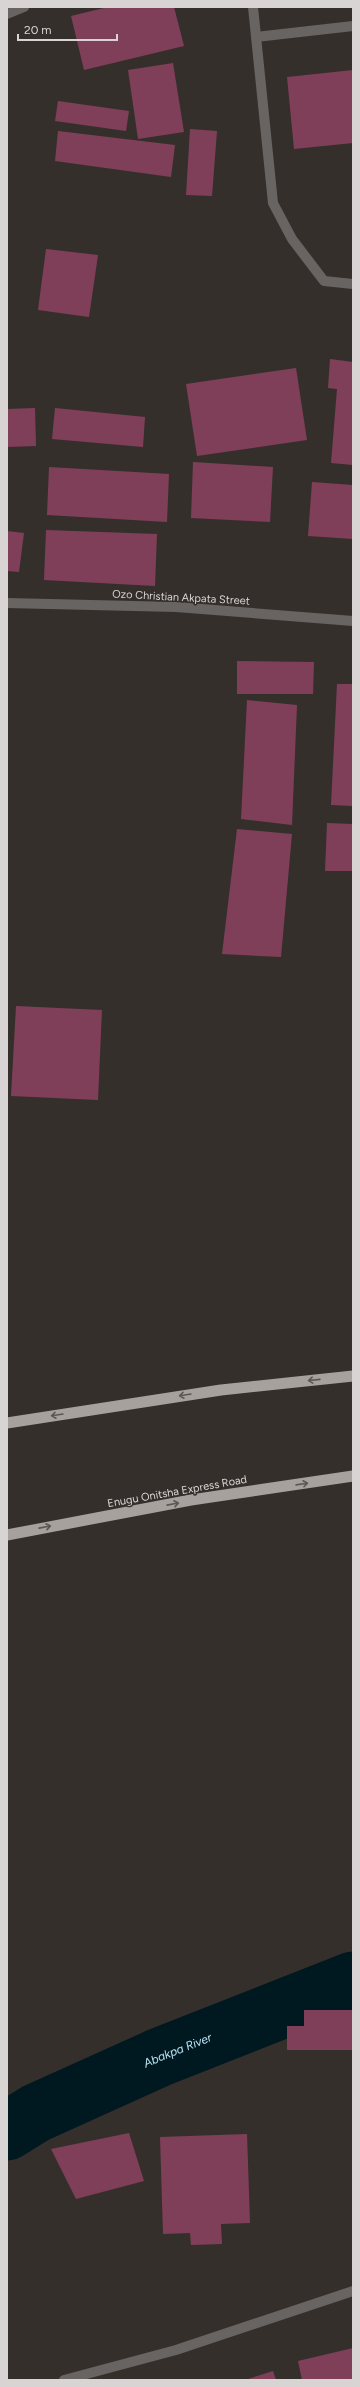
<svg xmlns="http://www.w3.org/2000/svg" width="360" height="2387" font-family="Figtree,sans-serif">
<rect width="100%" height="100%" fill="#352f2c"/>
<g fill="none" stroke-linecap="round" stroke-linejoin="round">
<path stroke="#001820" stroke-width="59" id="s1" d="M7 2131 36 2113 160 2057 353 1981"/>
</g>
<g fill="#803f59">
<polygon points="108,7 174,7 184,46 84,70 71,16"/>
<polygon points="173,63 184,132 138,139 128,70"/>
<polygon points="353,70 353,143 294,149 287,77"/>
<polygon points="58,101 129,111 126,131 55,121"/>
<polygon points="190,129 217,131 212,196 186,195"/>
<polygon points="58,131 175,145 171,177 55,161"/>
<polygon points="46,249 98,255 89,317 38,310"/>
<polygon points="330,359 353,362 353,465 331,463 337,389 328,388"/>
<polygon points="296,368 307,440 197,456 186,384"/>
<polygon points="35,408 36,446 7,447 7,409"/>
<polygon points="55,408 145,417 143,447 52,439"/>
<polygon points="193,462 273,467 270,522 191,518"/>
<polygon points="49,467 169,474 167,522 47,515"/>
<polygon points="312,482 353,485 353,539 308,536"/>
<polygon points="46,530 157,534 155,586 44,580"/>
<polygon points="7,531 24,533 19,572 7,571"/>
<polygon points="237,661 314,662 313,694 237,694"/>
<polygon points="337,684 353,684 353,806 331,805"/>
<polygon points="247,700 297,705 292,825 241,819"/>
<polygon points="327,823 353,824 353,871 325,871"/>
<polygon points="237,829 292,834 281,957 222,954"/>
<polygon points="16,1006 102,1010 98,1100 11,1096"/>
<polygon points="304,2010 353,2010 353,2050 287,2050 287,2026 304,2026"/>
<polygon points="129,2133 144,2181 76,2199 51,2149"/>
<polygon points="247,2134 250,2223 221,2224 222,2244 191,2245 190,2233 163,2234 160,2137"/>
<polygon points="353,2348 353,2380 302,2380 298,2361"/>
<polygon points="273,2371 276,2380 245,2380"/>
</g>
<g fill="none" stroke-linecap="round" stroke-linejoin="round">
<g stroke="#676462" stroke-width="10">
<polyline points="253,7 273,203 292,239 324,281 353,284"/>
<polyline points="7,14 24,7"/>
<polyline points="256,37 353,26"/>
<polyline points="7,603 176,607 353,621"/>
<polyline points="64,2380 176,2350 353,2291"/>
</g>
<g stroke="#a6a19c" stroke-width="11">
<polyline points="7,1423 221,1390 353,1376"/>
<polyline points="7,1535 191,1500 353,1476"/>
</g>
</g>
<defs><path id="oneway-shaft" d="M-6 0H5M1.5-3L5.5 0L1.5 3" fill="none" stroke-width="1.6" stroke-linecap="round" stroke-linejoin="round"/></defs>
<g stroke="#5d5753">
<use href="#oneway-shaft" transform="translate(314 1380) rotate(174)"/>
<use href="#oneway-shaft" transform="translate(185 1395) rotate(171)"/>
<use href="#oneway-shaft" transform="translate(57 1415) rotate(171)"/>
<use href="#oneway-shaft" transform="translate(302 1484) rotate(-8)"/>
<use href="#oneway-shaft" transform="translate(173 1504) rotate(-11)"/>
<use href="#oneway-shaft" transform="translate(45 1527) rotate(-11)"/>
</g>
<g text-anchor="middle" stroke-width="3" stroke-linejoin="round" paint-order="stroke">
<g font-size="11" fill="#d8d4d3" stroke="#352f2c">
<text transform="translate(181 597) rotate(3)" y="4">Ozo Christian Akpata Street</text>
<text transform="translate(177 1491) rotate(-10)" y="4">Enugu Onitsha Express Road</text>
</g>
<g font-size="12" font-style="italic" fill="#b8e4f3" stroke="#352f2c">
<text dy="4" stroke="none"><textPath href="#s1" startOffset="189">Abakpa River</textPath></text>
</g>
</g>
<rect width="360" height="2387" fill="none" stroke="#d8d4d3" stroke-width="16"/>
<path d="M18 34v6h99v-6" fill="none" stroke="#d8d4d3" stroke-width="2"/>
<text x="24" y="34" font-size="12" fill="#d8d4d3" stroke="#352f2c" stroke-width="3" paint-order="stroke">20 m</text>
</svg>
